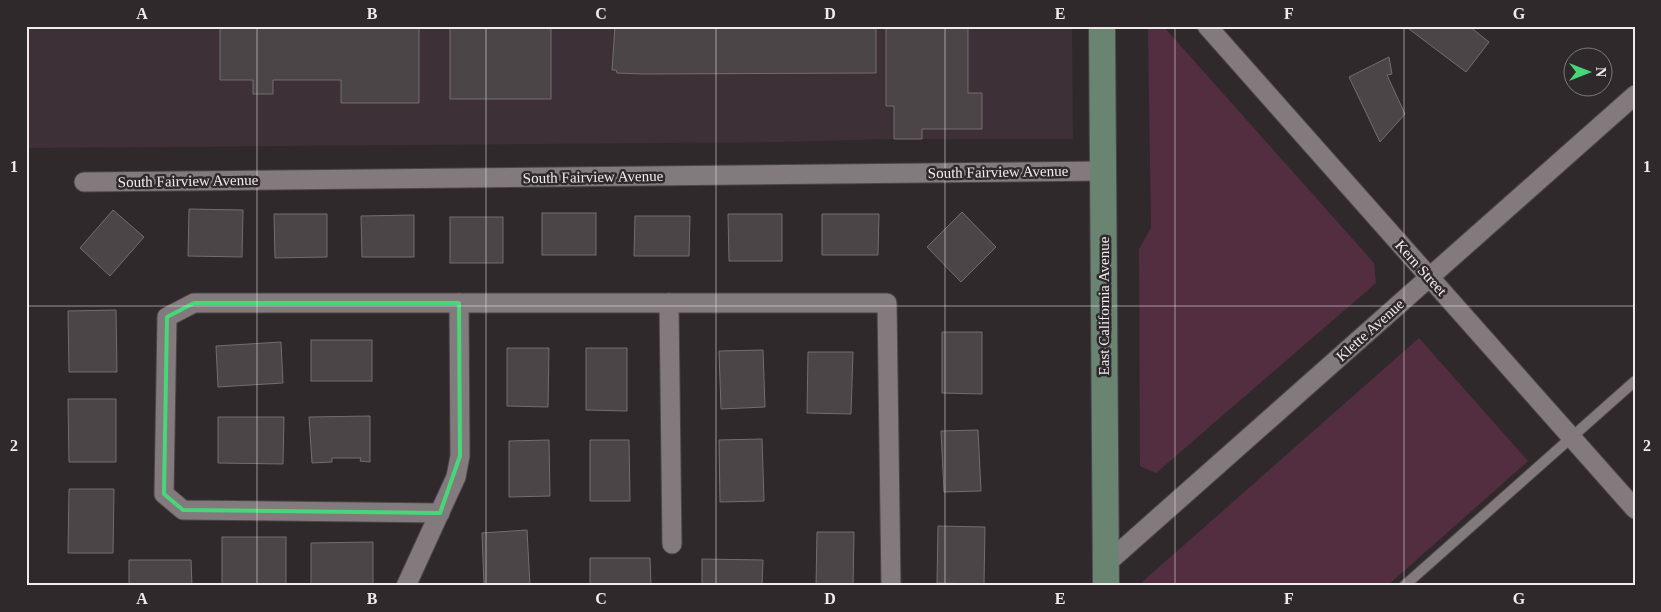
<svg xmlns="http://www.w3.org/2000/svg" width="1661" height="612" font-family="'Times New Roman',serif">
<rect width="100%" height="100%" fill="#30292c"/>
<polygon fill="#3d3036" points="26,26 1072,26 1073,139 894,139 784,142 26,148"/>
<g fill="#532e40">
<polygon points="1152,26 1163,26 1374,263 1376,283 1156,473 1140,466 1139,249 1151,228 1148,29"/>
<polygon points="1419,338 1528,461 1387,586 1141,586 1141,583"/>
</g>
<g fill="#4c4548" stroke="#746c6f">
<polygon points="220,26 419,26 419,103 341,103 341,80 273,80 273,94 253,94 253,80 220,80"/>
<rect x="450" y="26" width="101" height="73"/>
<polygon points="615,26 876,26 876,73 643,74 617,73 616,70 612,70"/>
<polygon points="886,26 968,26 968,93 982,93 982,129 922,129 922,139 894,139 894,106 886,106"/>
<polygon points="1411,26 1469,26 1489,42 1466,72 1409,29"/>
<polygon points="1389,57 1392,74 1387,75 1405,114 1380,142 1349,77"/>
<polygon points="189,209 243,210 242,257 188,256"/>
<polygon points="113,210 144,237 110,276 80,248"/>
<polygon points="962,212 996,247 961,282 927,247"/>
<rect x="542" y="213" width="54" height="42"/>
<polygon points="274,214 327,214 327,257 275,258"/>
<polygon points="728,214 782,214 782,261 729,261"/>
<polygon points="822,214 879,214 878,255 822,255"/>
<polygon points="414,215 414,257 362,257 361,216"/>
<polygon points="635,216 690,216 689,256 634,256"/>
<rect x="450" y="217" width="53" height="46"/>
<polygon points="116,310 117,372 69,372 68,311"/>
<polygon points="942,332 982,332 982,394 942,393"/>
<rect x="311" y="340" width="61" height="41"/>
<polygon points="281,342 283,383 218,387 216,346"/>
<polygon points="507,348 549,348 548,407 507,406"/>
<polygon points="586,348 627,348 627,411 586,410"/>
<polygon points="763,350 765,407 721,409 719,351"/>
<polygon points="808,352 853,352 851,414 807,413"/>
<polygon points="68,399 116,399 116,462 69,462"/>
<polygon points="370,416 370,462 360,461 361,458 332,458 332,462 312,463 309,417"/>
<polygon points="218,417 284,417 283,464 218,463"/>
<polygon points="978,430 981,491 944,492 941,431"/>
<polygon points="762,439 764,501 720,502 719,440"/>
<polygon points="549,440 550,496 509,497 509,441"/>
<polygon points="590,440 629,440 630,501 590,501"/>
<polygon points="69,489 114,489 113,553 68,553"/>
<polygon points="938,526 985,527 984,584 937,583"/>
<polygon points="527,530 530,586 484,586 482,533"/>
<polygon points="817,532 854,532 853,586 816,586"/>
<rect x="222" y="537" width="64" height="49"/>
<polygon points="373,542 373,586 311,586 311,543"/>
<polygon points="590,558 650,558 651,586 590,586"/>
<polygon points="702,559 763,560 762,586 702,586"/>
<polygon points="129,560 191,560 192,586 129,586"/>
</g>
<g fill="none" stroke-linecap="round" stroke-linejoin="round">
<g stroke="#4c4648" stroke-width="12">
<polyline id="lane" points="1404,586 1635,381"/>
</g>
<g stroke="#4c4648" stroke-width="21">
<g id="street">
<polyline points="1207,26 1635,509"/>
<polyline points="84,182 1103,171"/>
<polyline points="669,303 672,544"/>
<polyline points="440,513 183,510 164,494 167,317 194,303 887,303 891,586"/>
<polyline points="1106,564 1635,95"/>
<polyline points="406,586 456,477 460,456 459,303"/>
</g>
</g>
<g stroke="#4c4648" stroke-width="28">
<polyline id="secondary" points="1102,26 1106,586"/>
</g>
<use href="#lane" stroke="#827a7d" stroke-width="10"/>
<use href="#street" stroke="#827a7d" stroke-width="19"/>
<use href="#secondary" stroke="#6a8472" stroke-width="26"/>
</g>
<path fill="none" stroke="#48d778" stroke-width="4" stroke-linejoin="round" d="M194 303H459L460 456 440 513 183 510 164 494 167 317Z"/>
<path fill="none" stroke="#f0ecee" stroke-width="1" stroke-opacity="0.55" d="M257 26V586M486 26V586M716 26V586M945 26V586M1175 26V586M1404 26V586M26 306H1635"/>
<g text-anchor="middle" stroke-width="5" stroke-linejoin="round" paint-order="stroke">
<g font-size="15" fill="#f0ecee" stroke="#30292c">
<text transform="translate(998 172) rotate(-1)" y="5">South Fairview Avenue</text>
<text transform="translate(593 177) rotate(-1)" y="5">South Fairview Avenue</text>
<text transform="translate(188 181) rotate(-1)" y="5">South Fairview Avenue</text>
<text transform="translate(1421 268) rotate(48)" y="5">Kern Street</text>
<text transform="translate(1104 306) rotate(-90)" y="5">East California Avenue</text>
<text transform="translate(1370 330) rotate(-42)" y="5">Klette Avenue</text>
</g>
</g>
<rect width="1661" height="612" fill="none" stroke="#30292c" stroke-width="55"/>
<g transform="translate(1588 72) rotate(90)"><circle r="24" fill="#30292c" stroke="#7d777a"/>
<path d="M0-4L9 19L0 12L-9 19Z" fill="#48d778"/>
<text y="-8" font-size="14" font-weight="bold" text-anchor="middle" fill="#f0ecee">N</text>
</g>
<rect x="28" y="28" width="1606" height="556" fill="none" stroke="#f0ecee" stroke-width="2"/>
<g font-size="16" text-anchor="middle" font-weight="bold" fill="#f0ecee">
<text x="142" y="19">A</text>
<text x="372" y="19">B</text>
<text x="601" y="19">C</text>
<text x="830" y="19">D</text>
<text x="1060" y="19">E</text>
<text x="1289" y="19">F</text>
<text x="1519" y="19">G</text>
<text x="14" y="172">1</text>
<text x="1647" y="172">1</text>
<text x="14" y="451">2</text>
<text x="1647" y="451">2</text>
<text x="142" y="604">A</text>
<text x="372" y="604">B</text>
<text x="601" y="604">C</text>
<text x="830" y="604">D</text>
<text x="1060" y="604">E</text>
<text x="1289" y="604">F</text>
<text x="1519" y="604">G</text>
</g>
</svg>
